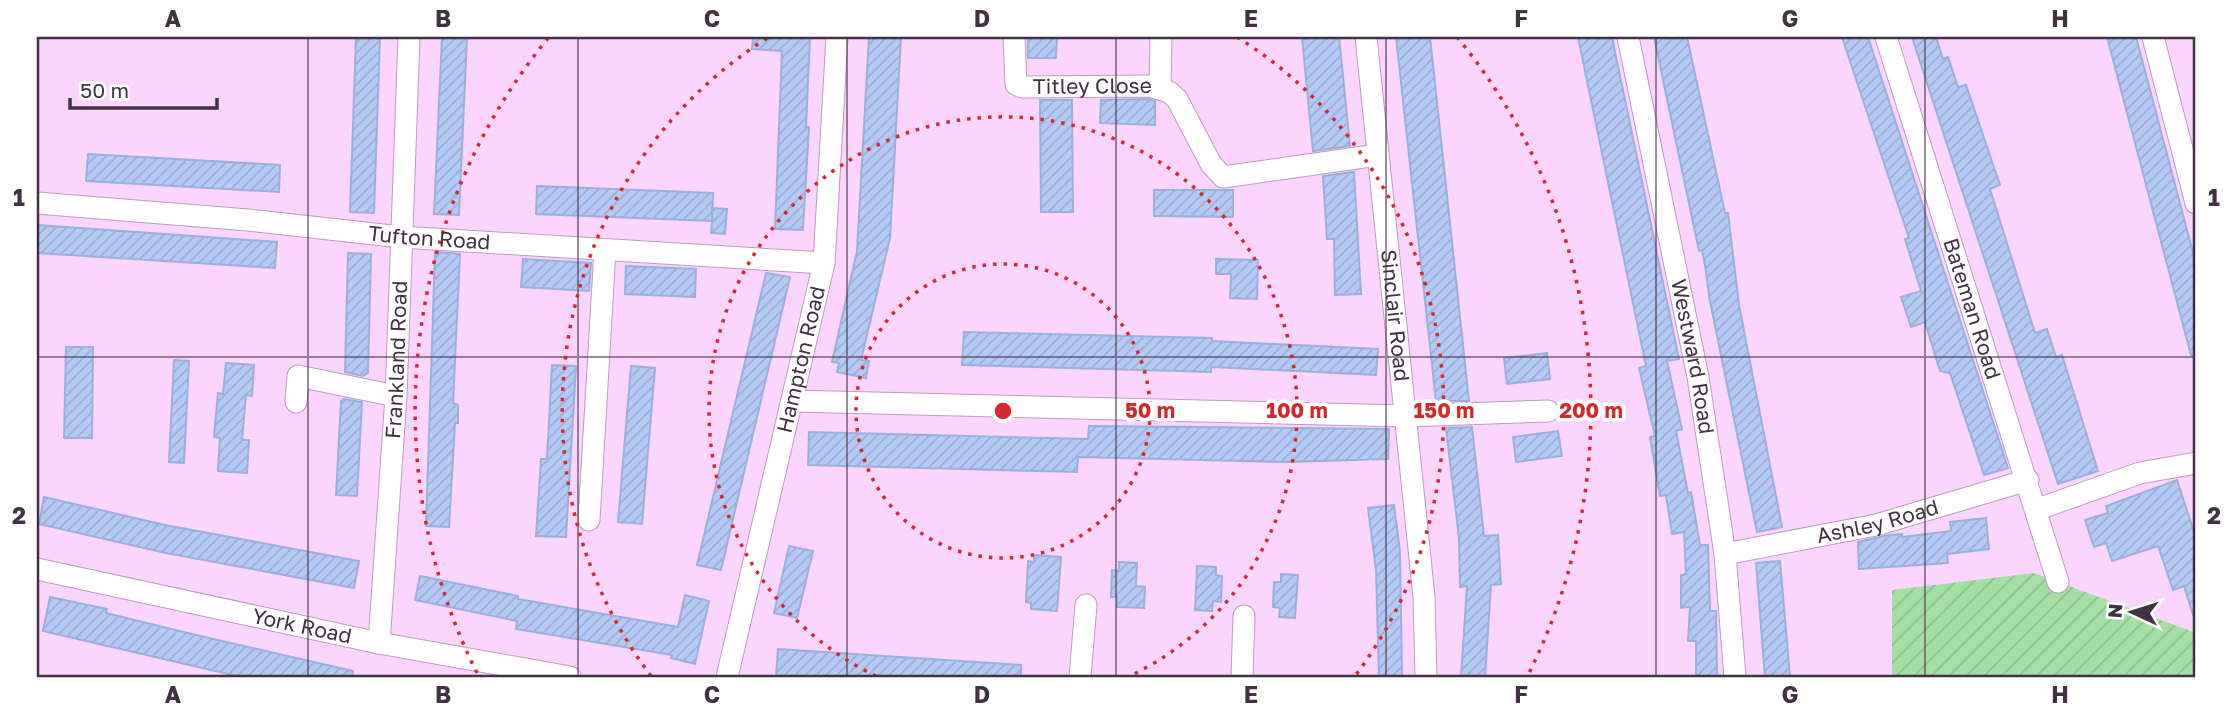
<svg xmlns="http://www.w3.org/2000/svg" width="2233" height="714" font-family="'Golos Text',sans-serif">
<defs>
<pattern id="garden-furrows" width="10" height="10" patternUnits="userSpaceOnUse" patternTransform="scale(1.75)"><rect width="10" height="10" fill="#a5dfa5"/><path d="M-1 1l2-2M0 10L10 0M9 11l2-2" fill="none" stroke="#8fc08f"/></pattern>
<pattern id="building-hatch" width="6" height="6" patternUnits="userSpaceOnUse" patternTransform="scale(1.75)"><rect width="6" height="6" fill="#b5caf7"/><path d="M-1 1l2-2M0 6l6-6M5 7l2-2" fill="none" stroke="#9daed5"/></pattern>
</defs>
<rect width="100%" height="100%" fill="#fbd5fd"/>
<polygon fill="url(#garden-furrows)" points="2034,573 2196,633 2196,677 1892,677 1892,590"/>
<g fill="url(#building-hatch)" stroke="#9bb0db" stroke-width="2">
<polygon points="356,37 380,37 374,213 350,212"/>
<polygon points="442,37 467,37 459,215 434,214"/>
<polygon points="753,37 810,37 806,127 809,127 803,230 775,229 782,51 752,49"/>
<polygon points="869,37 901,37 890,238 861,360 869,361 866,378 837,372 839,363 832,362 857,251"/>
<polygon points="1028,37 1057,37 1056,58 1028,58"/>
<polygon points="1302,37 1339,37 1350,146 1313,151"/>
<polygon points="1396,37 1430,37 1469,401 1436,401"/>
<polygon points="1578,37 1612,37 1615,52 1679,359 1667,361 1682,429 1676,431 1688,493 1691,492 1700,545 1708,545 1710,611 1716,611 1717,677 1696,677 1696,641 1688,641 1690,607 1681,608 1681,575 1686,574 1684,532 1672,534 1666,495 1660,496 1650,437 1655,436 1639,368 1646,366"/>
<polygon points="1654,37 1687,37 1725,213 1728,213 1739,305 1782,527 1757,532 1709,296 1706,271 1702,250 1699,251"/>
<polygon points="1842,37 1868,37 2008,468 1984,475 1950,373 1940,371 1925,322 1911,327 1901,297 1921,291 1905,239 1909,238"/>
<polygon points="1912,37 1936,37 1943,59 1948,57 1958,87 1966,85 2000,185 1990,189 2035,333 2047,329 2056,357 2062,355 2098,471 2058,484"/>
<polygon points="2107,37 2136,37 2196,264 2196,355 2191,355"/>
<polygon points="1148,99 1155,101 1155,125 1100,123 1101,100"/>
<polygon points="1040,100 1072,100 1073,212 1041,212"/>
<polygon points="88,154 280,165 279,192 86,181"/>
<polygon points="1354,172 1361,294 1335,295 1334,239 1327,239 1323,176"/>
<polygon points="537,186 713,193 712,221 712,208 727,209 725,234 711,233 712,221 536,214"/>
<polygon points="1154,190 1233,190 1233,217 1154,216"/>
<polygon points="37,225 277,242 275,268 37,253"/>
<polygon points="435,252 460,254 453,403 458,405 458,423 455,423 449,527 426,526"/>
<polygon points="348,253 371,254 368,373 363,376 345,372"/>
<polygon points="523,259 591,263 589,291 521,287"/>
<polygon points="1216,259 1258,260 1257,299 1230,298 1231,274 1216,274"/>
<polygon points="626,266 696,269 695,297 625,294"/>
<polygon points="766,273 790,277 721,570 697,565"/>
<polygon points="964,332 1212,338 1212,341 1378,349 1376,375 1211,367 1211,372 962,365"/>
<polygon points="66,347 93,347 92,438 64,438"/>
<polygon points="1547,353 1550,379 1507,384 1504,358"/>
<polygon points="174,360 189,361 184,463 169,462"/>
<polygon points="226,363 254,365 252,396 246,395 242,440 249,440 247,473 218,471 220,438 214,437 218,393 223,394"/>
<polygon points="552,365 576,366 566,537 536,536 541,459 547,459"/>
<polygon points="631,366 655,368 642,524 618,522"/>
<polygon points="344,399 362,402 357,496 336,495 341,401"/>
<polygon points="1089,426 1389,429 1388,459 1285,462 1078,457 1077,472 808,465 809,432 1088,439"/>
<polygon points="1472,427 1484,536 1498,535 1500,568 1501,584 1491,585 1485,677 1461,677 1467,586 1460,587 1459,538 1446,428"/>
<polygon points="1558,431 1562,456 1516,462 1513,437"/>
<polygon points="2177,480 2196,538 2196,614 2193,615 2184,586 2173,590 2158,546 2112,561 2106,543 2094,547 2085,520 2108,513 2106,506"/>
<polygon points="44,497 165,525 359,561 354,588 166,553 39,524"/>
<polygon points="1394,505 1400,552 1402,677 1379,677 1376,570 1368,508"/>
<polygon points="1986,518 1989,549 1947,554 1948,563 1859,569 1858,542 1889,535 1902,534 1902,537 1951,531 1950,522"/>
<polygon points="789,546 813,551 797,618 774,613"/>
<polygon points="1034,555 1061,557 1057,611 1031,609 1031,603 1026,602 1028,561 1034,562"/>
<polygon points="1780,561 1790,677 1765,677 1756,563"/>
<polygon points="1119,562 1137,563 1136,586 1145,587 1144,608 1117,607 1117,597 1111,597 1112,570 1119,571"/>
<polygon points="1197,566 1216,567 1216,575 1222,576 1221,602 1213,601 1212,611 1195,610"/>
<polygon points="1281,574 1298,575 1295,618 1279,617 1280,608 1273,607 1274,582 1281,582"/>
<polygon points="420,576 518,596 518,599 678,627 685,595 709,601 695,664 671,658 672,655 516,629 517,621 415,600"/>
<polygon points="50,597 107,609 106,613 196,635 353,671 352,677 241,677 43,631"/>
<polygon points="778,649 1021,665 1021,677 776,676"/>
</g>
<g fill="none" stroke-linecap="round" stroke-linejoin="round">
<g stroke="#be9ac0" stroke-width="23">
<g id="street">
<path id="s1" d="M1014 37 1016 84 1022 87 1150 86 1169 92 1177 99 1211 164 1223 177 1378 155"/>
<path id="s2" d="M1366 37 1424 597 1426 677"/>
<path id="s3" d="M1628 37 1698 377 1725 554 1735 677"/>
<path id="s4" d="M1886 37 2058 582"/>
<polyline points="2153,37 2196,203"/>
<polyline points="1160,88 1161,37"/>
<path id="s5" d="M37 203 248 220 401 237 824 263"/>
<polyline points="792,401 1406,416 1548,411"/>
<polyline points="296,402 298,376 396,396"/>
<polyline points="2038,509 2140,473 2196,463"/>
<polyline points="589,520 605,250"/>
<path id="s6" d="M1725 554 1876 525 2028 480"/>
<path id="s7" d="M37 569 379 643 570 677"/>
<path id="s8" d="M379 643 396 396 409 37"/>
<path id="s9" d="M727 677 824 263 837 37"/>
<polyline points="1080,677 1086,605"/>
<polyline points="1242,677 1244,616"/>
</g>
</g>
<use href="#street" stroke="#fff" stroke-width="21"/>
</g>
<path fill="none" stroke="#413242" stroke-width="2" stroke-opacity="0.55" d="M308 37V677M578 37V677M847 37V677M1116 37V677M1386 37V677M1656 37V677M1925 37V677M37 357H2196"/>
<g fill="none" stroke="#d62828" stroke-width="3.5" stroke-dasharray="3.5 7">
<circle cx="1003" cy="411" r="147"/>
<path d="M876 676A294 294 0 1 1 1130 676"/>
<path d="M651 676A441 441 0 0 1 769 37M1237 37A441 441 0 0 1 1355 676"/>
<path d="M477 673A588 588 0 0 1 549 37M1457 37A588 588 0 0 1 1529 673"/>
</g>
<g text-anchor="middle" stroke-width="7" stroke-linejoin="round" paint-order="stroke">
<g font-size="21" fill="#413242" stroke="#fff">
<text dy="7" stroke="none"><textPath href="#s1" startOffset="124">Titley Close</textPath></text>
<text dy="7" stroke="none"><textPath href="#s5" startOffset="394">Tufton Road</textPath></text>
<text dy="7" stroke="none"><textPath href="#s4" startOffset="285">Bateman Road</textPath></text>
<text dy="7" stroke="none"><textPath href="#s2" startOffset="280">Sinclair Road</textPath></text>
<text dy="7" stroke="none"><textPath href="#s3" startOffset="326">Westward Road</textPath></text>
<text dy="7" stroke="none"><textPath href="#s9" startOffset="326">Hampton Road</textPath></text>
<text dy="7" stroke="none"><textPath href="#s8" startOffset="284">Frankland Road</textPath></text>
<text dy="7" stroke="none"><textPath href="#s6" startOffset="156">Ashley Road</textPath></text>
<text dy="7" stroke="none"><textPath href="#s7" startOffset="271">York Road</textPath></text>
</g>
</g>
<circle cx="1003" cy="411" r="10" fill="#d62828" stroke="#fff" stroke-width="3.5"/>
<g font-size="21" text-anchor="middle" font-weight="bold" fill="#d62828" stroke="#fff" stroke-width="7" stroke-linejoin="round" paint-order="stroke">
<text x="1150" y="418">50 m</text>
<text x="1297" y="418">100 m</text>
<text x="1444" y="418">150 m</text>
<text x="1591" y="418">200 m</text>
</g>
<rect width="2233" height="714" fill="none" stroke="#ffffff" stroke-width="77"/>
<g transform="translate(2132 612) rotate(274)" stroke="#ffffff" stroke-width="5" paint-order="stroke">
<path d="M0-5L12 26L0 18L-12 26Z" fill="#413242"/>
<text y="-10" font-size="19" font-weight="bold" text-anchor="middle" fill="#413242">N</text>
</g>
<path d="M70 98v10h147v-10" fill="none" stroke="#413242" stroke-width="3.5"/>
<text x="80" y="98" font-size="21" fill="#413242" stroke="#ffffff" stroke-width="5" paint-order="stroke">50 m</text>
<rect x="38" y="38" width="2156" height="638" fill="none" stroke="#413242" stroke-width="2.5"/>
<g font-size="23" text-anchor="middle" font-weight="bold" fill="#413242">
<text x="173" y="27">A</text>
<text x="443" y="27">B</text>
<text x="712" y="27">C</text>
<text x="982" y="27">D</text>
<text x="1251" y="27">E</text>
<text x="1521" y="27">F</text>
<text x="1790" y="27">G</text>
<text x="2060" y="27">H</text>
<text x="19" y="206">1</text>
<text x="2214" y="206">1</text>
<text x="19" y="524">2</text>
<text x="2214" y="524">2</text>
<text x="173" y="703">A</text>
<text x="443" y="703">B</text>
<text x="712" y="703">C</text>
<text x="982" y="703">D</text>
<text x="1251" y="703">E</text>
<text x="1521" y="703">F</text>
<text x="1790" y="703">G</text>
<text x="2060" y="703">H</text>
</g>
</svg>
